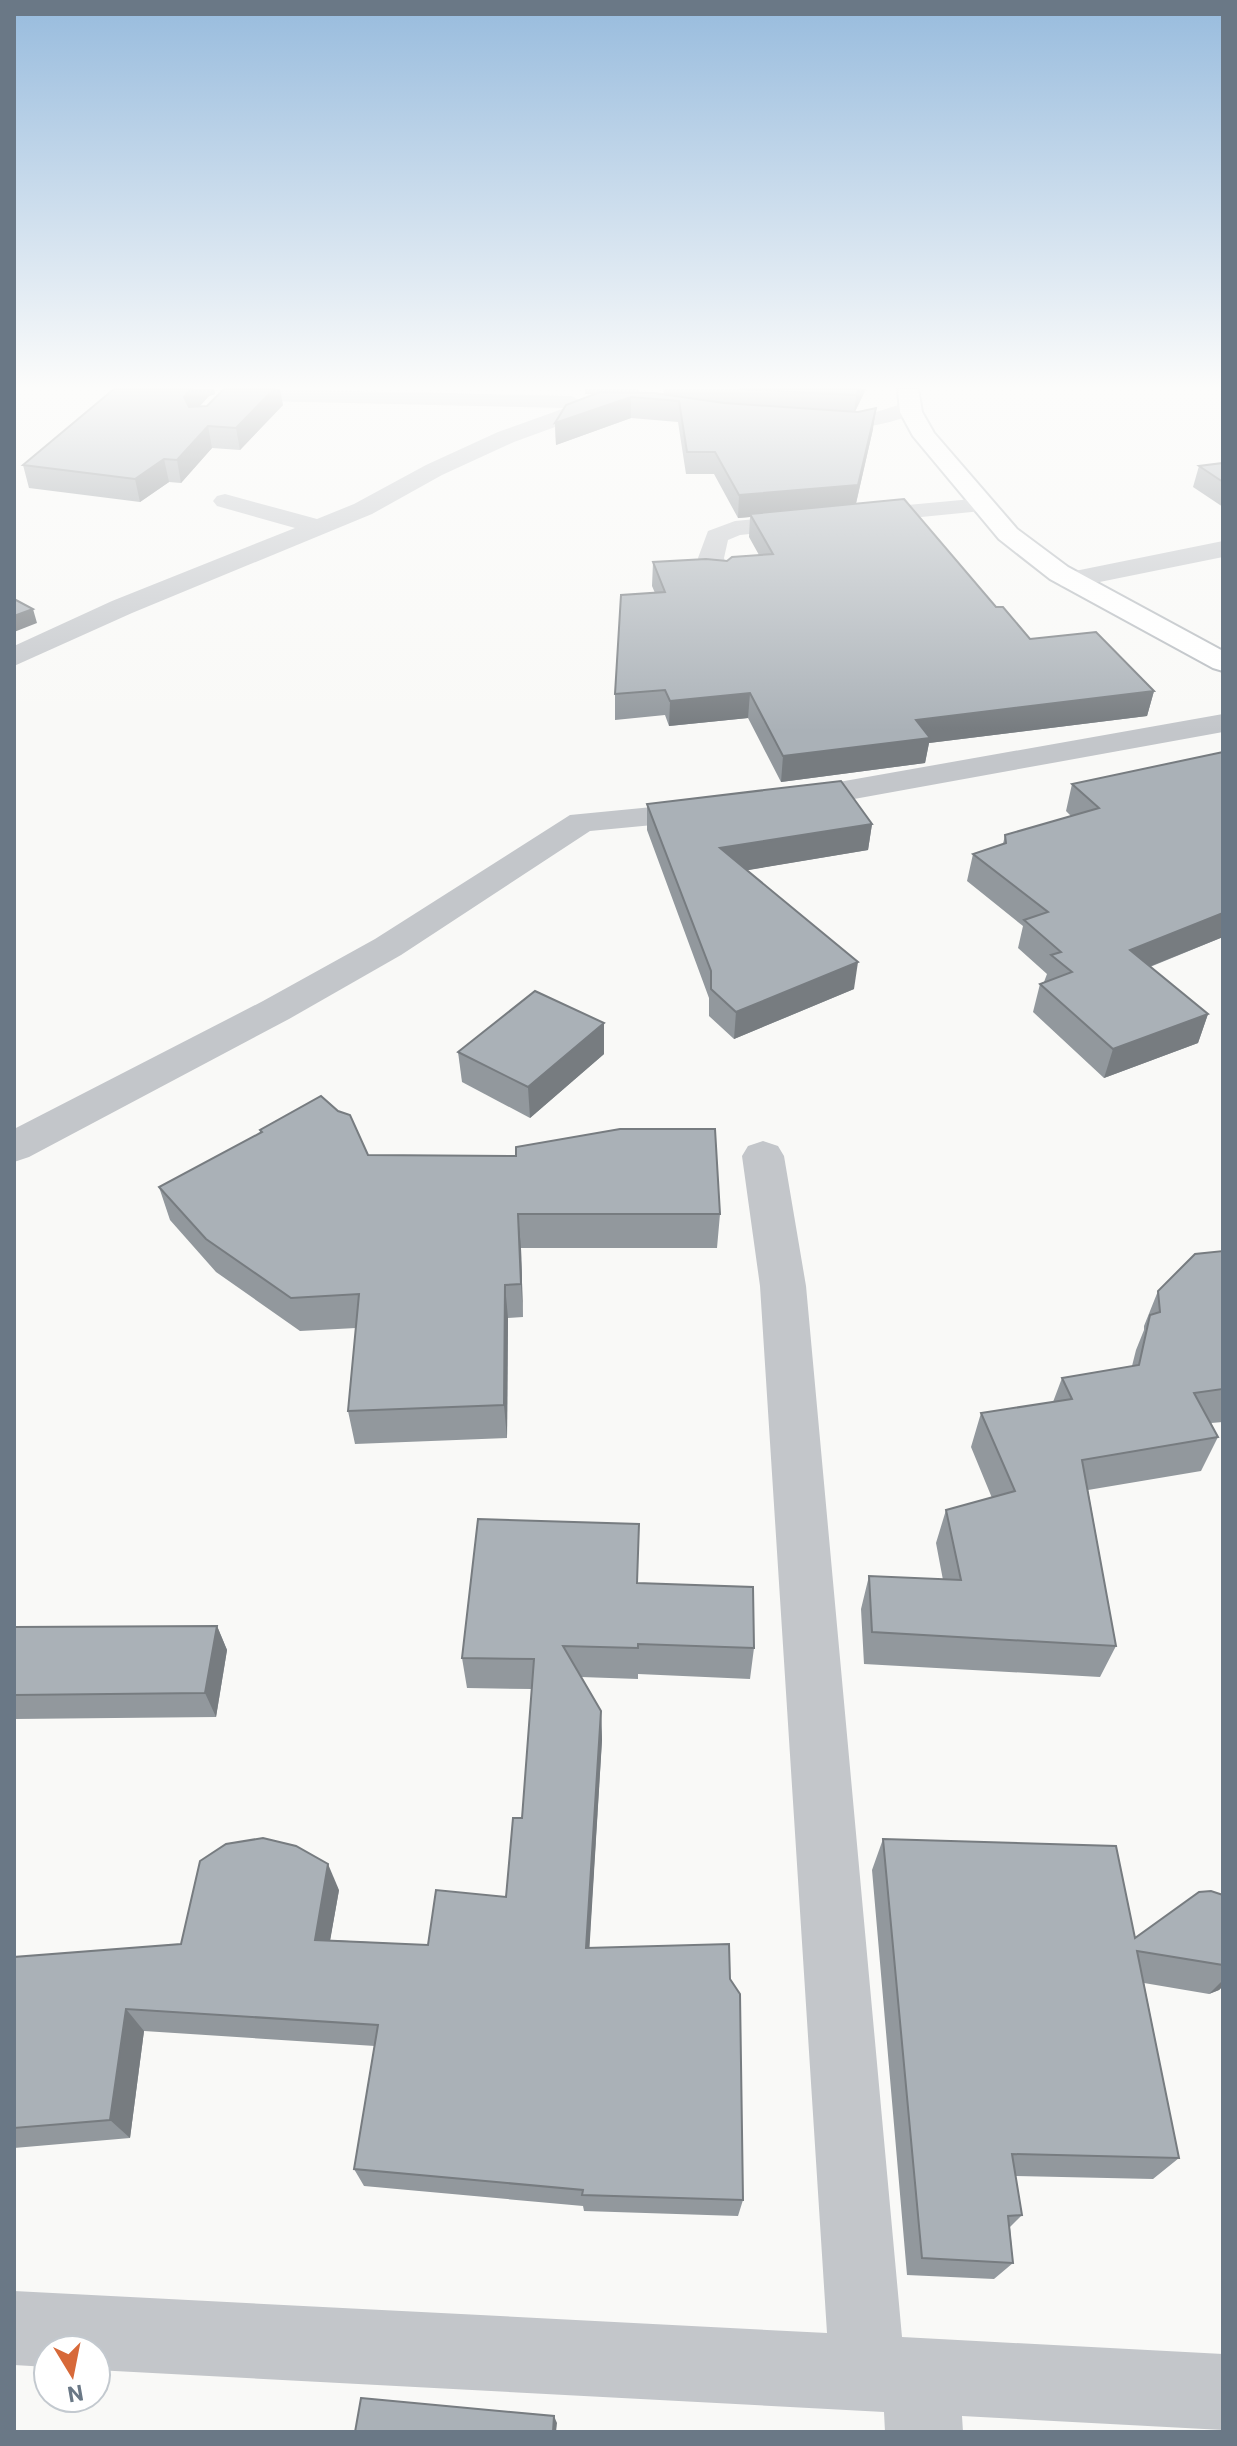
<svg xmlns="http://www.w3.org/2000/svg" width="1237" height="2446" font-family="Roboto,sans-serif">
<rect width="100%" height="100%" fill="#f9f9f7"/>
<g fill="none" stroke-linecap="round" stroke-linejoin="round">
<g stroke="#b5babf" stroke-width="4">
<polygon id="secondary" points="898,389 918,389 922,412 934,433 1017,529 1068,567 1223,651 1223,671 1213,668 1050,579 999,539 913,436 900,412"/>
</g>
<g fill="#c3c6ca" fill-rule="evenodd">
<polygon points="261,389 572,396 582,402 599,397 610,403 607,408 514,442 442,475 372,514 132,613 14,666 14,646 112,601 295,528 217,506 213,501 217,496 225,494 317,519 354,504 426,465 498,432 565,408 262,401 222,408 211,402 214,397"/>
<path d="M911 401 922 407 919 412C885 426 845 434 808 425L805 420 816 413 876 412Z"/>
<polygon points="983,498 992,500 995,505 992,510 740,535 728,540 724,558 730,576 726,582 708,582 698,558 708,531 735,521"/>
<polygon points="1223,541 1223,557 1070,588 1061,586 1057,580 1061,574 1070,572"/>
<polygon points="1223,714 1223,732 788,811 777,808 772,801 777,794 788,791"/>
<polygon points="704,802 716,805 720,812 716,819 590,831 401,955 289,1019 29,1157 14,1162 14,1129 263,1001 375,939 570,815"/>
<polygon points="763,1141 778,1146 784,1156 806,1286 902,2337 1223,2354 1223,2430 962,2416 963,2432 885,2432 884,2412 96,2370 96,2350 48,2350 48,2367 14,2365 14,2291 827,2333 760,1286 742,1156 748,1146"/>
</g>
<use href="#secondary" fill="#fff" fill-rule="evenodd"/>
</g>
<g fill="#92989d">
<polygon points="114,389 215,394 209,396 199,407 283,405 240,450 212,448 181,483 169,482 140,502 29,488 23,465"/>
<polygon points="585,389 639,389 638,393 664,395 663,389 866,389 855,412 873,429 856,504 996,607 1030,639 1154,691 1147,716 929,743 925,763 781,782 748,718 669,726 665,715 615,720 615,694 655,593 652,586 653,562 727,561 759,555 749,537 750,517 738,518 714,474 686,474 678,422 631,418 556,445 555,423 596,394 585,394"/>
<polygon points="1223,463 1223,507 1193,487 1199,466"/>
<polygon points="1223,752 1223,937 1150,967 1208,1014 1198,1043 1104,1078 1033,1012 1040,984 1044,982 1047,974 1018,948 1023,926 967,881 973,854 1003,844 1005,835 1071,816 1066,811 1072,784"/>
<polygon points="647,804 872,824 868,850 747,870 854,989 734,1039 709,1016 709,998 647,830"/>
<polygon points="458,1052 604,1054 530,1118 462,1082"/>
<polygon points="260,1130 368,1155 720,1214 717,1248 521,1248 523,1317 508,1318 507,1438 355,1444 348,1411 356,1328 300,1331 216,1272 170,1220 159,1187 260,1133"/>
<polygon points="1223,1251 1223,1422 1211,1423 1218,1437 1201,1471 1088,1490 1116,1646 1100,1677 864,1664 861,1609 869,1576 943,1580 936,1543 946,1510 992,1498 971,1447 981,1413 1053,1402 1062,1378 1132,1366 1136,1350 1144,1330 1144,1326 1158,1291"/>
<polygon points="638,1583 754,1648 750,1679 638,1674 638,1679 581,1677 601,1711 602,1740 589,1948 743,2200 738,2216 584,2211 583,2206 364,2186 354,2169 375,2046 144,2031 130,2138 14,2148 14,1957 181,1944 339,1890 330,1940 428,1945 506,1897 522,1818 532,1689 467,1688 462,1658"/>
<polygon points="217,1626 227,1650 216,1717 14,1719 14,1627"/>
<polygon points="883,1839 1135,1938 1223,1895 1223,1986 1219,1990 1209,1994 1144,1983 1179,2158 1153,2179 1015,2176 1022,2215 1010,2227 1013,2263 994,2279 907,2275 872,1870"/>
</g>
<g fill="#777c80">
<polygon points="191,389 214,389 215,394 209,396 188,419 184,397"/>
<polygon points="274,389 280,389 283,405 240,450 236,428"/>
<polygon points="859,389 866,389 854,413 856,395"/>
<polygon points="631,397 631,418 556,445 555,423"/>
<polygon points="876,408 873,429 855,507 750,514 750,517 738,518 739,495"/>
<polygon points="208,426 212,448 181,483 177,460"/>
<polygon points="164,459 169,482 140,502 135,479"/>
<polygon points="33,609 37,623 14,632 14,616"/>
<polygon points="1154,691 1147,716 929,743 925,763 781,782 783,756 916,720"/>
<polygon points="750,693 748,718 669,726 670,701"/>
<polygon points="872,824 868,850 719,875 720,848"/>
<polygon points="1223,913 1223,937 1121,978 1130,950"/>
<polygon points="858,962 854,989 734,1039 736,1012"/>
<polygon points="1208,1014 1198,1043 1104,1078 1113,1049"/>
<polygon points="604,1023 604,1054 530,1118 528,1087"/>
<polygon points="518,1214 521,1248 523,1317 521,1284"/>
<polygon points="505,1285 508,1318 507,1438 504,1405"/>
<polygon points="217,1626 227,1650 216,1717 205,1693"/>
<polygon points="601,1711 602,1740 588,1972 586,1948"/>
<polygon points="328,1864 339,1890 326,1964 315,1940"/>
<polygon points="1223,1980 1223,1986 1219,1990 1209,1994"/>
<polygon points="126,2009 144,2031 130,2138 110,2120"/>
<polygon points="554,2416 557,2423 556,2432 553,2432"/>
</g>
<g fill="#aab1b7" stroke="#777c80" stroke-width="2">
<polygon points="114,389 191,389 184,397 189,407 207,406 224,389 274,389 236,428 208,426 177,460 164,459 135,479 23,465"/>
<polygon points="740,389 859,389 856,395"/>
<polygon points="600,392 654,393 724,403 858,412 876,408 858,485 739,495 715,452 687,452 679,401 631,397 555,423 566,405"/>
<polygon points="1223,463 1223,482 1199,466"/>
<polygon points="904,499 996,607 1003,607 1030,639 1096,632 1154,691 916,720 930,738 783,756 750,693 670,701 665,690 615,694 621,595 665,592 653,562 706,559 727,561 732,557 773,554 750,514"/>
<polygon points="14,599 33,609 14,616"/>
<polygon points="1223,752 1223,913 1130,950 1208,1014 1113,1049 1040,984 1072,972 1051,955 1061,952 1024,920 1048,912 973,854 1006,843 1005,835 1099,808 1072,784"/>
<polygon points="841,781 872,824 720,848 858,962 736,1012 711,989 711,971 647,804"/>
<polygon points="535,991 604,1023 528,1087 458,1052"/>
<polygon points="321,1096 338,1111 350,1115 368,1155 516,1156 516,1147 620,1129 715,1129 720,1214 518,1214 521,1284 505,1285 504,1405 348,1411 359,1294 291,1298 206,1239 159,1187 262,1132 260,1130"/>
<polygon points="1223,1251 1223,1389 1194,1393 1218,1437 1082,1460 1116,1646 872,1632 869,1576 961,1580 946,1510 1015,1491 981,1413 1072,1399 1062,1378 1139,1365 1150,1315 1160,1312 1158,1291 1195,1254"/>
<polygon points="478,1519 639,1524 637,1583 753,1587 754,1648 638,1644 638,1648 563,1646 601,1711 586,1948 729,1944 730,1979 740,1994 743,2200 582,2195 583,2190 354,2169 378,2025 126,2009 110,2120 14,2128 14,1957 181,1944 200,1861 226,1844 263,1838 296,1846 328,1864 315,1940 428,1945 436,1890 506,1897 513,1818 522,1818 534,1659 462,1658"/>
<polygon points="217,1626 205,1693 14,1695 14,1627"/>
<polygon points="883,1839 1116,1846 1135,1938 1199,1892 1211,1891 1223,1895 1223,1965 1137,1951 1179,2158 1012,2154 1022,2215 1008,2216 1013,2263 922,2258"/>
<polygon points="361,2398 554,2416 553,2432 355,2432"/>
</g>
<linearGradient id="sky" x2="0" y2="1"><stop stop-color="#97bbdd"/><stop offset="0.53" stop-color="#fcfcfb"/><stop offset="1" stop-color="#fcfcfb" stop-opacity="0"/></linearGradient>
<rect width="1237" height="731" fill="url(#sky)"/>
<rect width="1237" height="2446" fill="none" stroke="#6a7886" stroke-width="32"/>
<g transform="translate(72 2374) rotate(170)"><circle r="38" fill="#ffffff" stroke="#c3c9cf" stroke-width="2"/>
<path d="M0-6L14 30L0 20L-14 30Z" fill="#d76939"/>
<text y="-12" font-size="22" font-weight="bold" text-anchor="middle" fill="#6a7886">N</text>
</g>
</svg>
